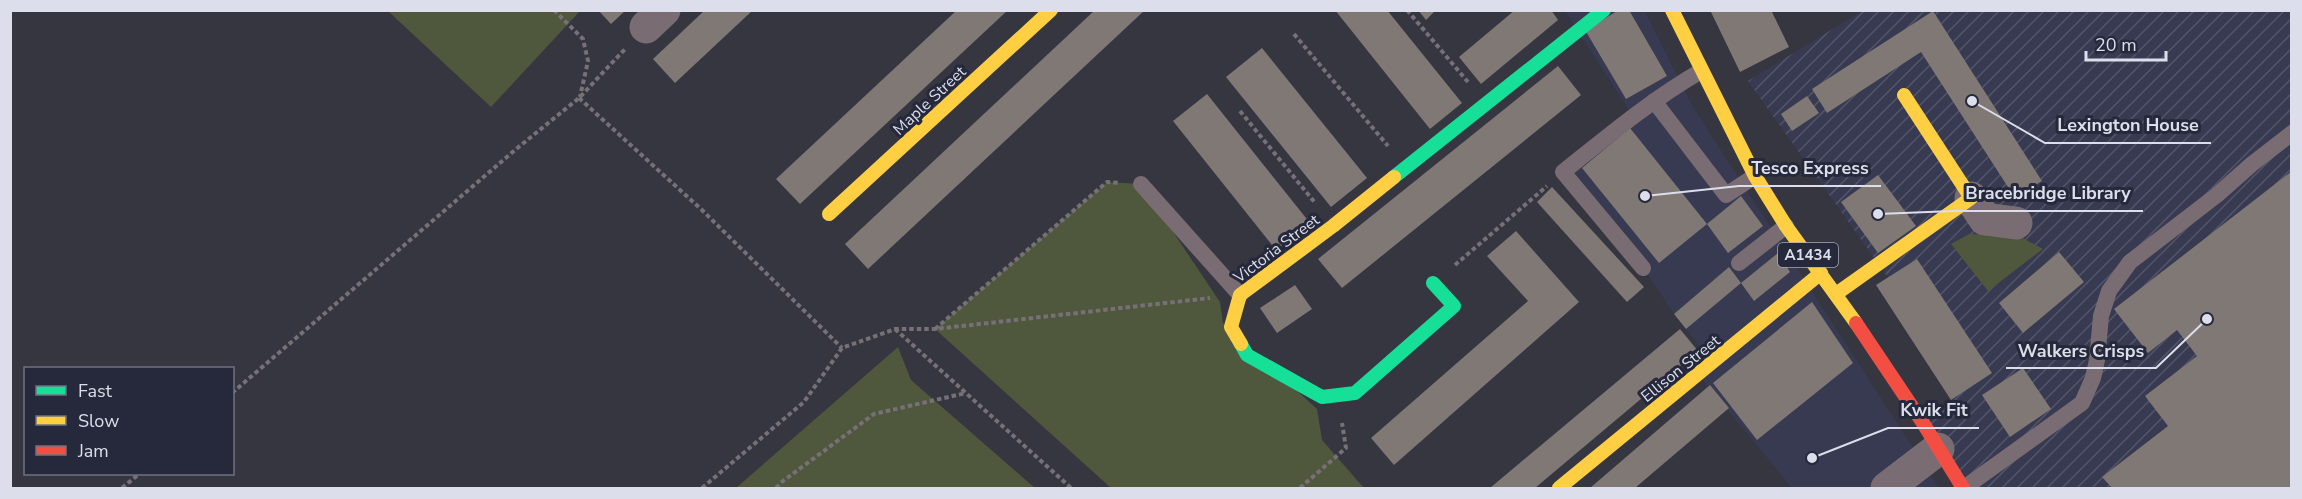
<svg xmlns="http://www.w3.org/2000/svg" width="2302" height="499" font-family="'Nunito Sans',sans-serif">
<defs>
<pattern id="industrial-furrows" width="10" height="10" patternUnits="userSpaceOnUse" patternTransform="scale(1.5)"><rect width="10" height="10" fill="#373a50"/><path d="M-1 1l2-2M0 10L10 0M9 11l2-2" fill="none" stroke="#535669"/></pattern>
</defs>
<rect width="100%" height="100%" fill="#353640"/>
<polygon fill="#373a50" points="1565,11 1645,11 1693,107 1939,488 1792,488 1698,374 1712,362 1674,314 1643,268 1563,172 1632,115"/>
<polygon fill="url(#industrial-furrows)" points="1862,11 2291,11 2291,488 1963,488 1923,423 1966,387 1748,81"/>
<g fill="#4f573d">
<polygon points="388,11 580,11 491,107"/>
<polygon points="1107,182 1141,184 1220,302 1223,323 1317,409 1322,440 1364,488 1111,488 935,329"/>
<polygon points="1969,234 2019,236 2043,249 1988,291 1951,244"/>
<polygon points="898,347 911,380 1035,488 736,488"/>
</g>
<g fill="#7f7875">
<polygon points="598,10 626,10 611,24"/>
<polygon points="705,10 753,10 675,83 653,59"/>
<polygon points="957,10 1008,10 800,204 776,179"/>
<polygon points="1095,10 1145,10 868,269 845,244"/>
<polygon points="1335,10 1387,10 1462,103 1430,129"/>
<polygon points="1418,10 1436,10 1426,20"/>
<polygon points="1515,10 1551,10 1558,20 1481,84 1459,57"/>
<polygon points="1619,10 1629,10 1667,76 1626,99 1585,30"/>
<polygon points="1710,10 1771,10 1789,47 1740,72"/>
<polygon points="1933,11 2042,181 2015,198 1921,52 1827,113 1812,89"/>
<polygon points="1262,48 1367,178 1331,207 1226,77"/>
<polygon points="1558,66 1581,95 1342,288 1318,259"/>
<polygon points="1207,94 1310,223 1276,250 1173,121"/>
<polygon points="1807,96 1819,113 1792,131 1781,114"/>
<polygon points="1630,128 1707,224 1659,263 1582,168"/>
<polygon points="2292,171 2292,488 2112,488 2102,477 2168,426 2145,396 2197,356 2177,330 2148,353 2114,309"/>
<polygon points="1878,175 1916,226 1878,253 1841,202"/>
<polygon points="1552,187 1644,287 1627,302 1537,202"/>
<polygon points="1741,196 1763,226 1728,253 1707,224"/>
<polygon points="1516,231 1579,302 1394,465 1371,438 1528,301 1487,256"/>
<polygon points="2059,252 2084,282 2023,333 1999,303"/>
<polygon points="1778,253 1790,272 1754,301 1741,283"/>
<polygon points="1917,259 1992,373 1951,400 1876,285"/>
<polygon points="1729,267 1741,283 1686,329 1674,314"/>
<polygon points="1295,285 1312,309 1277,333 1260,308"/>
<polygon points="1812,302 1853,363 1757,440 1713,383"/>
<polygon points="1680,329 1698,351 1535,488 1490,488"/>
<polygon points="2023,368 2051,409 2010,437 1982,395"/>
<polygon points="1710,385 1729,408 1635,488 1590,488"/>
</g>
<g fill="none" stroke-linecap="round" stroke-linejoin="round">
<g stroke="#777076" stroke-width="4" stroke-dasharray="4.5 3" stroke-linecap="butt">
<polyline points="554,10 583,39 588,61 580,97"/>
<polyline points="1407,10 1468,82"/>
<polyline points="1294,34 1388,146"/>
<polyline points="579,98 702,210 842,348"/>
<polyline points="1240,111 1316,204"/>
<polyline points="1455,265 1547,186"/>
<polyline points="895,329 1071,488"/>
<polyline points="935,329 1107,182 1120,183"/>
<polyline points="232,393 515,150 579,98 626,48"/>
<polyline points="122,488 139,474"/>
<polyline points="702,488 804,402 842,348 895,329 935,329 1210,298"/>
<polyline points="776,488 783,481 874,414 966,393"/>
<polyline points="1300,488 1346,448 1342,423"/>
</g>
<g stroke="#796d73" stroke-width="16">
<polyline points="1654,101 1726,195 1755,176"/>
<polyline points="1141,184 1240,295"/>
<polyline points="1739,263 1786,226"/>
<path d="M1643 268 1563 172C1608 136 1651 100 1701 71"/>
<polyline points="1964,488 2082,403 2093,378 2097,360 2101,316 2109,291 2130,262 2217,195 2252,164 2292,133"/>
</g>
<g stroke="#796d73" stroke-width="33">
<polyline points="646,27 664,10"/>
<polyline points="1971,198 1985,219 2016,223"/>
<polyline points="1887,488 1938,449"/>
</g>
<g stroke="#16e098" stroke-width="14">
<polyline points="1394,177 1604,10"/>
<polyline points="1241,344 1247,355 1322,397 1355,393 1454,306 1433,283"/>
</g>
<g stroke="#ffcf43" stroke-width="14">
<polyline points="1672,10 1755,176 1786,226 1856,323"/>
<polyline points="829,214 1051,10"/>
<polyline points="1836,294 1971,198 1904,95"/>
<polyline points="1241,344 1231,327 1240,295 1333,226 1394,177"/>
<polyline points="1559,488 1821,273"/>
</g>
<polyline stroke="#f24e42" stroke-width="14" points="1856,323 1923,423 1963,488"/>
</g>
<g text-anchor="middle" stroke-width="6" stroke-linejoin="round" paint-order="stroke">
<rect fill="#26293b" stroke="#a5a8b6" stroke-width="1.5" x="1778" y="243" width="60" height="24" rx="4.5"/>
<g font-size="15" font-weight="bold" fill="#dcdfeb">
<text x="1808" y="260">A1434</text>
</g>
<g font-size="16" fill="#dcdfeb" stroke="#26293b">
<text transform="translate(929 100) rotate(-43)" y="6">Maple Street</text>
<text transform="translate(1276 248) rotate(-37)" y="6">Victoria Street</text>
<text transform="translate(1680 368) rotate(-39)" y="6">Ellison Street</text>
</g>
</g>
<path fill="none" stroke="#dcdfeb" stroke-width="2" d="M1972 101L2045 143H2211M1645 196L1739 186H1881M1878 214L1953 211H2143M2207 319L2156 368H2006M1812 458L1888 428H1979"/>
<g fill="#dcdfeb" stroke="#26293b" stroke-width="2">
<circle cx="1972" cy="101" r="6"/>
<circle cx="1645" cy="196" r="6"/>
<circle cx="1878" cy="214" r="6"/>
<circle cx="2207" cy="319" r="6"/>
<circle cx="1812" cy="458" r="6"/>
</g>
<g font-size="18" text-anchor="middle" font-weight="bold" fill="#dcdfeb" stroke="#26293b" stroke-width="6" stroke-linejoin="round" paint-order="stroke">
<text x="2128" y="131">Lexington House</text>
<text x="1810" y="174">Tesco Express</text>
<text x="2048" y="199">Bracebridge Library</text>
<text x="2081" y="357">Walkers Crisps</text>
<text x="1934" y="416">Kwik Fit</text>
</g>
<rect width="2302" height="499" fill="none" stroke="#dcdfeb" stroke-width="24"/>
<rect x="24" y="367" width="210" height="108" fill="#26293b" stroke="#6f7281" stroke-width="1.5"/>
<rect x="36" y="386" width="30" height="9" fill="#16e098" stroke="#6f7281" stroke-width="1.5"/>
<text x="78" y="397" font-size="18" fill="#dcdfeb">Fast</text>
<rect x="36" y="416" width="30" height="9" fill="#ffcf43" stroke="#6f7281" stroke-width="1.5"/>
<text x="78" y="427" font-size="18" fill="#dcdfeb">Slow</text>
<rect x="36" y="446" width="30" height="9" fill="#f24e42" stroke="#6f7281" stroke-width="1.5"/>
<text x="78" y="457" font-size="18" fill="#dcdfeb">Jam</text>
<path d="M2086 51v9h80v-9" fill="none" stroke="#dcdfeb" stroke-width="3"/>
<text x="2095" y="51" font-size="18" fill="#dcdfeb" stroke="#26293b" stroke-width="4.5" paint-order="stroke">20 m</text>
</svg>
